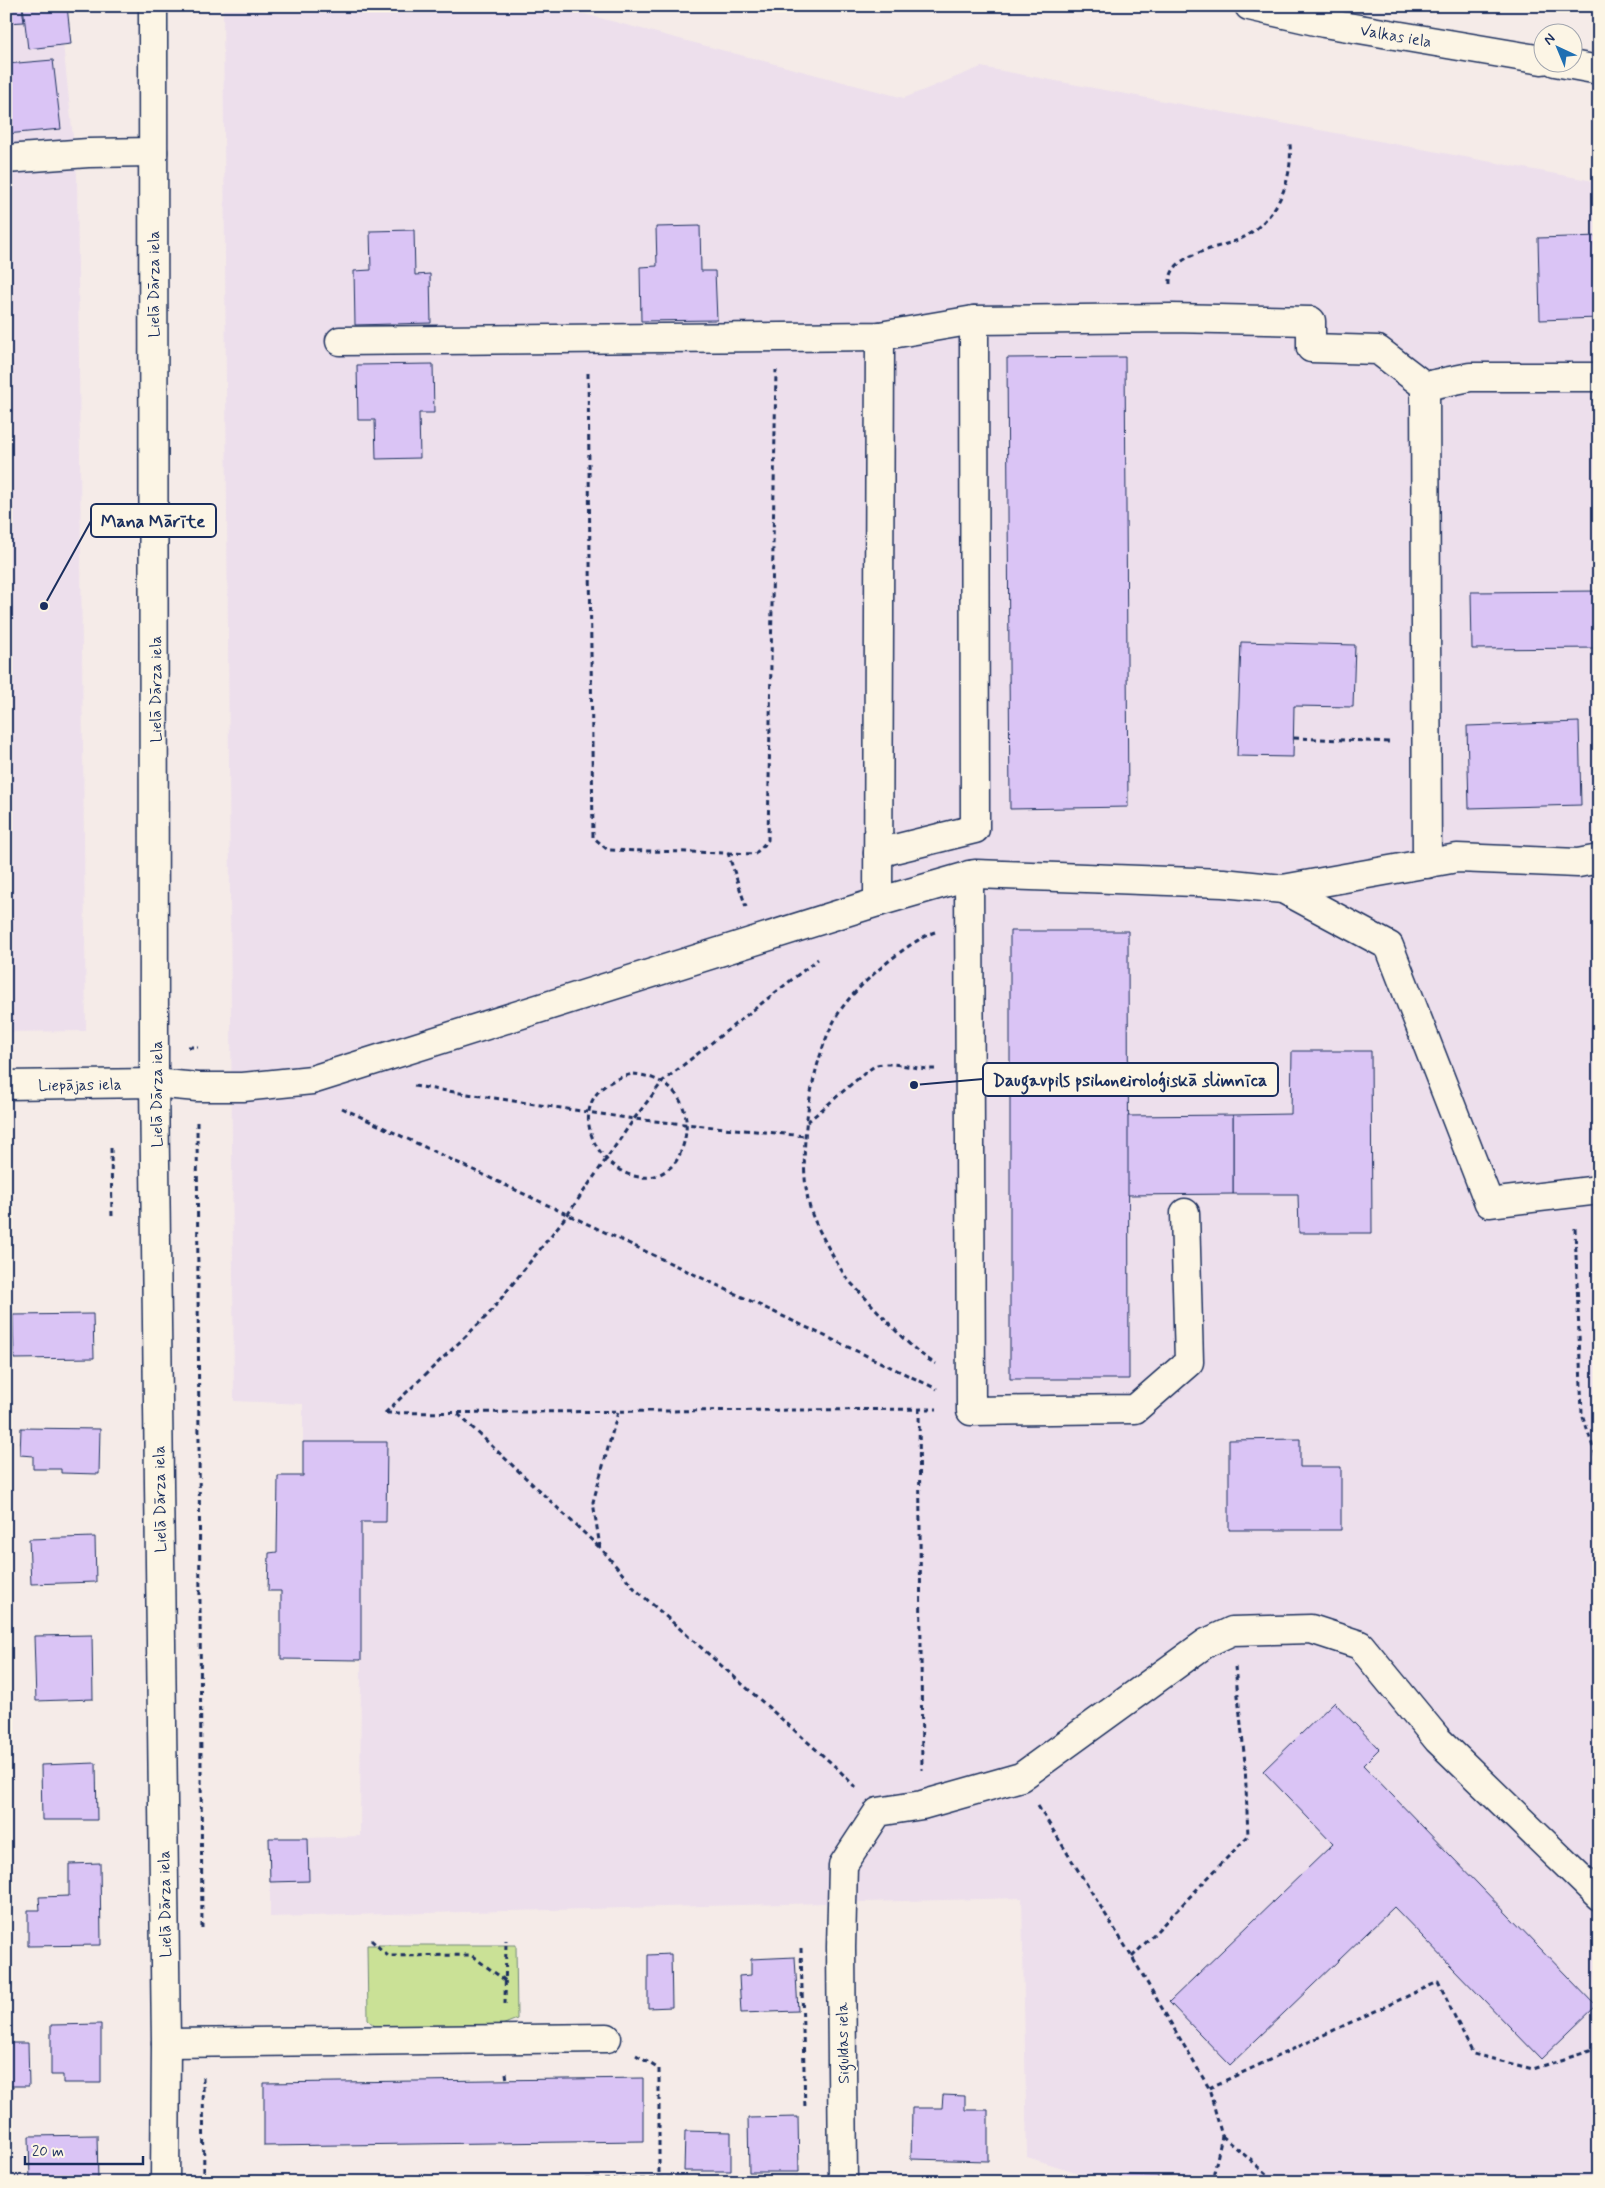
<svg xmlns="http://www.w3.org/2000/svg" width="1605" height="2188" font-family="Mynerve,sans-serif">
<rect width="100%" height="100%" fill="#f5ebe8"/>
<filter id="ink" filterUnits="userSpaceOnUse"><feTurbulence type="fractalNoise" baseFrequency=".02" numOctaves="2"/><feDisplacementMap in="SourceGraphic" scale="10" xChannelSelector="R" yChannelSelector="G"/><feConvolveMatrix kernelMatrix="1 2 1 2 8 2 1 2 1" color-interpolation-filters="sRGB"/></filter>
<g filter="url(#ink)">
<g fill="#eddfec">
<polygon points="6,6 59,6 77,175 86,1031 6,1032"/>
<polygon points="223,6 554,6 904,98 981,67 1599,182 1599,2182 1085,2182 1085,2175 1027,2157 1022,1898 270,1917 270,1882 308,1838 360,1836 361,1660 303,1442 303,1404 234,1401"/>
</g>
<polygon fill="#cae196" stroke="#72887a" points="367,1945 516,1945 517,2019 497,2027 377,2028 368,2020"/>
<g fill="#dac4f5" stroke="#1b2f5e">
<polygon points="6,6 22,6 24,22 6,23"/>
<polygon points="23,6 67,6 71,44 28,49"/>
<polygon points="53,60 61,129 6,134 6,64"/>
<polygon points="700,226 701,271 715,271 717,320 641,321 640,267 657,266 656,227"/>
<polygon points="414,230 415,275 430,274 431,323 355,325 354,271 371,270 370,231"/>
<polygon points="1599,236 1599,318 1540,320 1538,238"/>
<polygon points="1125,357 1128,807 1010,809 1007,358"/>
<polygon points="433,364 434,413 419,413 420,458 376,459 375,420 358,420 357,365"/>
<polygon points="1599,591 1599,648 1472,649 1471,592"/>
<polygon points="1241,642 1355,645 1353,707 1294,706 1293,757 1237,756"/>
<polygon points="1579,722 1581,805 1469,808 1467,726"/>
<polygon points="1010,931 1128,931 1129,1379 1010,1379"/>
<polygon points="1292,1051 1371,1051 1372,1233 1299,1233 1298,1194 1233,1194 1233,1115 1291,1114"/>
<polygon points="1233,1115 1233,1194 1128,1195 1128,1116"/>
<polygon points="93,1314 94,1358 14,1359 13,1315"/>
<polygon points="21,1428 100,1429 99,1474 61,1473 61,1469 33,1469 33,1456 20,1455"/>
<polygon points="1300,1439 1300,1467 1341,1467 1341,1530 1229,1530 1229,1440"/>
<polygon points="303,1442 387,1442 386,1522 361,1522 361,1660 281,1659 281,1591 268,1591 269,1553 277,1552 278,1476 303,1476"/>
<polygon points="95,1537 96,1582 31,1584 29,1539"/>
<polygon points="92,1635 93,1699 36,1701 34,1636"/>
<polygon points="1334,1702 1379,1749 1363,1765 1596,2006 1541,2059 1394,1907 1230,2065 1169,2002 1333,1844 1263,1771"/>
<polygon points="96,1763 97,1820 42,1820 41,1765"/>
<polygon points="269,1838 308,1838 309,1881 270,1882"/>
<polygon points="100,1863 101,1945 28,1946 28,1910 40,1910 39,1897 69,1896 69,1864"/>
<polygon points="671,1954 672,2007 648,2008 648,1955"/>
<polygon points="795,1957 798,2011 741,2013 739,1976 751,1975 751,1959"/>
<polygon points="101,2024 101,2083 63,2083 63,2075 51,2075 51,2025"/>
<polygon points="6,2043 28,2043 29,2086 6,2086"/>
<polygon points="643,2078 643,2141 264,2146 264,2083"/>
<polygon points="943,2095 965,2096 965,2110 988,2110 988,2161 911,2159 912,2108 942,2108"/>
<polygon points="798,2117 799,2172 749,2172 748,2118"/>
<polygon points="685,2131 731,2132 731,2171 684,2171"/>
<polygon points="97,2135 98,2182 30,2182 29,2136"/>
<polygon points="1120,2175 1158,2176 1158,2182 1120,2182"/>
</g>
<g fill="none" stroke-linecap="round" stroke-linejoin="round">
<g stroke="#1b2f5e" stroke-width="31">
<g id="minor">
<polyline points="153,6 154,1083 166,2043 165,2182"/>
<polyline points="1249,6 1324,23 1542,60"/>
<polyline points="1555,62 1599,70"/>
<polyline points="6,159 88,153 153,152"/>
<polyline points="340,341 880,336 974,320 1171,318 1311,321 1311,348 1378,350 1425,386 1470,377 1599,377"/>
<polyline points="1425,386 1427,864"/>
<polyline points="878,853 975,829 974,320"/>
<polyline points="969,875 971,1411 1135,1409 1189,1362 1185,1213"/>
<polyline points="1283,889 1457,858 1578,863 1599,859"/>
<polyline points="878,902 880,336"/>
<polyline points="6,1085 154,1083 197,1087 243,1087 312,1080 878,902 975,874 1223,883 1283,889 1389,946 1489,1203 1599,1190"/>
<polyline points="166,2043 607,2038"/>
<polyline points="843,2182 841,1947 843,1865 878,1812 922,1805 1021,1777 1206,1643 1232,1631 1311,1629 1360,1645 1438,1740 1599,1896"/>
</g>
</g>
<g stroke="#1b2f5e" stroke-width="3" stroke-dasharray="5 4" stroke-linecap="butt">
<polyline points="957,6 959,7"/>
<path d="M1170 284C1168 251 1225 249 1246 236 1278 216 1293 181 1290 144"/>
<polyline points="588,373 593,837 608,850 728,853 746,907"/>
<polyline points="1294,738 1391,742"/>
<polyline points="728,853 755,854 768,840 776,370"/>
<path d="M935 932C908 941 855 987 840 1011 810 1056 793 1167 813 1217 821 1235 835 1261 846 1277 854 1287 864 1296 872 1305 892 1326 910 1349 936 1364"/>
<polyline points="188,1047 198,1047"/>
<path d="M633 1074C679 1078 698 1115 679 1156 675 1165 668 1170 660 1174 607 1197 544 1093 633 1074Z"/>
<polyline points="414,1086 634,1119 805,1136"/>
<polyline points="342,1108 937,1389"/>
<polyline points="197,1122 202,1931"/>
<path d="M807 1122C818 1114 869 1067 877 1065 896 1061 916 1070 935 1069"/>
<polyline points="111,1148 112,1219"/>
<polyline points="1575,1228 1582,1414 1599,1465"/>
<polyline points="919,1408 922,1770"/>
<polyline points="618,1412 593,1502 600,1547 635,1589 837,1768 856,1788"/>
<polyline points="385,1413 488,1315 568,1214 634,1119 663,1081 818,959"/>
<polyline points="386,1413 937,1409"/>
<polyline points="458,1414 599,1547"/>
<polyline points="1038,1806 1132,1957 1209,2088 1222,2136 1212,2182"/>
<polyline points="371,1940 388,1956 471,1955 506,1981"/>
<polyline points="801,1948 805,2110"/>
<polyline points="1132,1957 1248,1836 1245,1763 1235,1667"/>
<polyline points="505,2004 506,1940"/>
<polyline points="636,2055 659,2069 659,2179"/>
<polyline points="506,2073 507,2080"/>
<polyline points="203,2077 204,2182"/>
<polyline points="1209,2088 1438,1982 1473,2054 1533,2069 1599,2048"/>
<polyline points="1222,2136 1277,2182"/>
<polyline points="415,2182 659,2179 807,2180"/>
</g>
<use href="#minor" stroke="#fcf5e5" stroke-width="28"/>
</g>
</g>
<g text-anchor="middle" stroke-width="4" stroke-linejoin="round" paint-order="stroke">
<g font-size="16" fill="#1b2f5e" stroke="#fcf5e5">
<text transform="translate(1396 35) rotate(10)" y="6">Valkas iela</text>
<text transform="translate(153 284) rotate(-90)" y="6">Lielā Dārza iela</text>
<text transform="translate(155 689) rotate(-90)" y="6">Lielā Dārza iela</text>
<text transform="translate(80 1084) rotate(-1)" y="6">Liepājas iela</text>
<text transform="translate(156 1094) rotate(-90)" y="6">Lielā Dārza iela</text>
<text transform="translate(159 1499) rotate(-91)" y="6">Lielā Dārza iela</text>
<text transform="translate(164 1904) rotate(-91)" y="6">Lielā Dārza iela</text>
<text transform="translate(842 2043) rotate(-91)" y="6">Siguldas iela</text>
</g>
</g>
<path fill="none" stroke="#1b2f5e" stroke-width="2" d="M44 606L91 521M914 1085L983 1079"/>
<g fill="#1b2f5e" stroke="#fcf5e5" stroke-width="2">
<circle cx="44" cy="606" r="5"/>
<circle cx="914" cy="1085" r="5"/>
</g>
<g fill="#fcf5e5" stroke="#1b2f5e" stroke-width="2">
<rect x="91" y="504" width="125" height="33" rx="5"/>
<rect x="983" y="1063" width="295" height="33" rx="5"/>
</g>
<g font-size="18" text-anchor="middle" font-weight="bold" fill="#1b2f5e">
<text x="153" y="527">Mana Mārīte</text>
<text x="1130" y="1086">Daugavpils psihoneiroloģiskā slimnīca</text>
</g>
<rect width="1605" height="2188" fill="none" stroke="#fcf5e5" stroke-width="25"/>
<rect x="12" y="12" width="1580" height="2163" fill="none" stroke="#1b2f5e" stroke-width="2" filter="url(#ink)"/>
<g transform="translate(1558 48) rotate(316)"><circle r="24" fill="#fcf5e5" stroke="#a2a6af"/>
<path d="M0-4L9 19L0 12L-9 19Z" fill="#1f6fb2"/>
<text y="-8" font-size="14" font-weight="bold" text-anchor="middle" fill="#1b2f5e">N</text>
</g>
<path d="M25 2156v8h118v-8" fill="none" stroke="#1b2f5e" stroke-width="2.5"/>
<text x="32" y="2156" font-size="15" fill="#1b2f5e" stroke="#fcf5e5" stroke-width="4" paint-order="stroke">20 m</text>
</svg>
